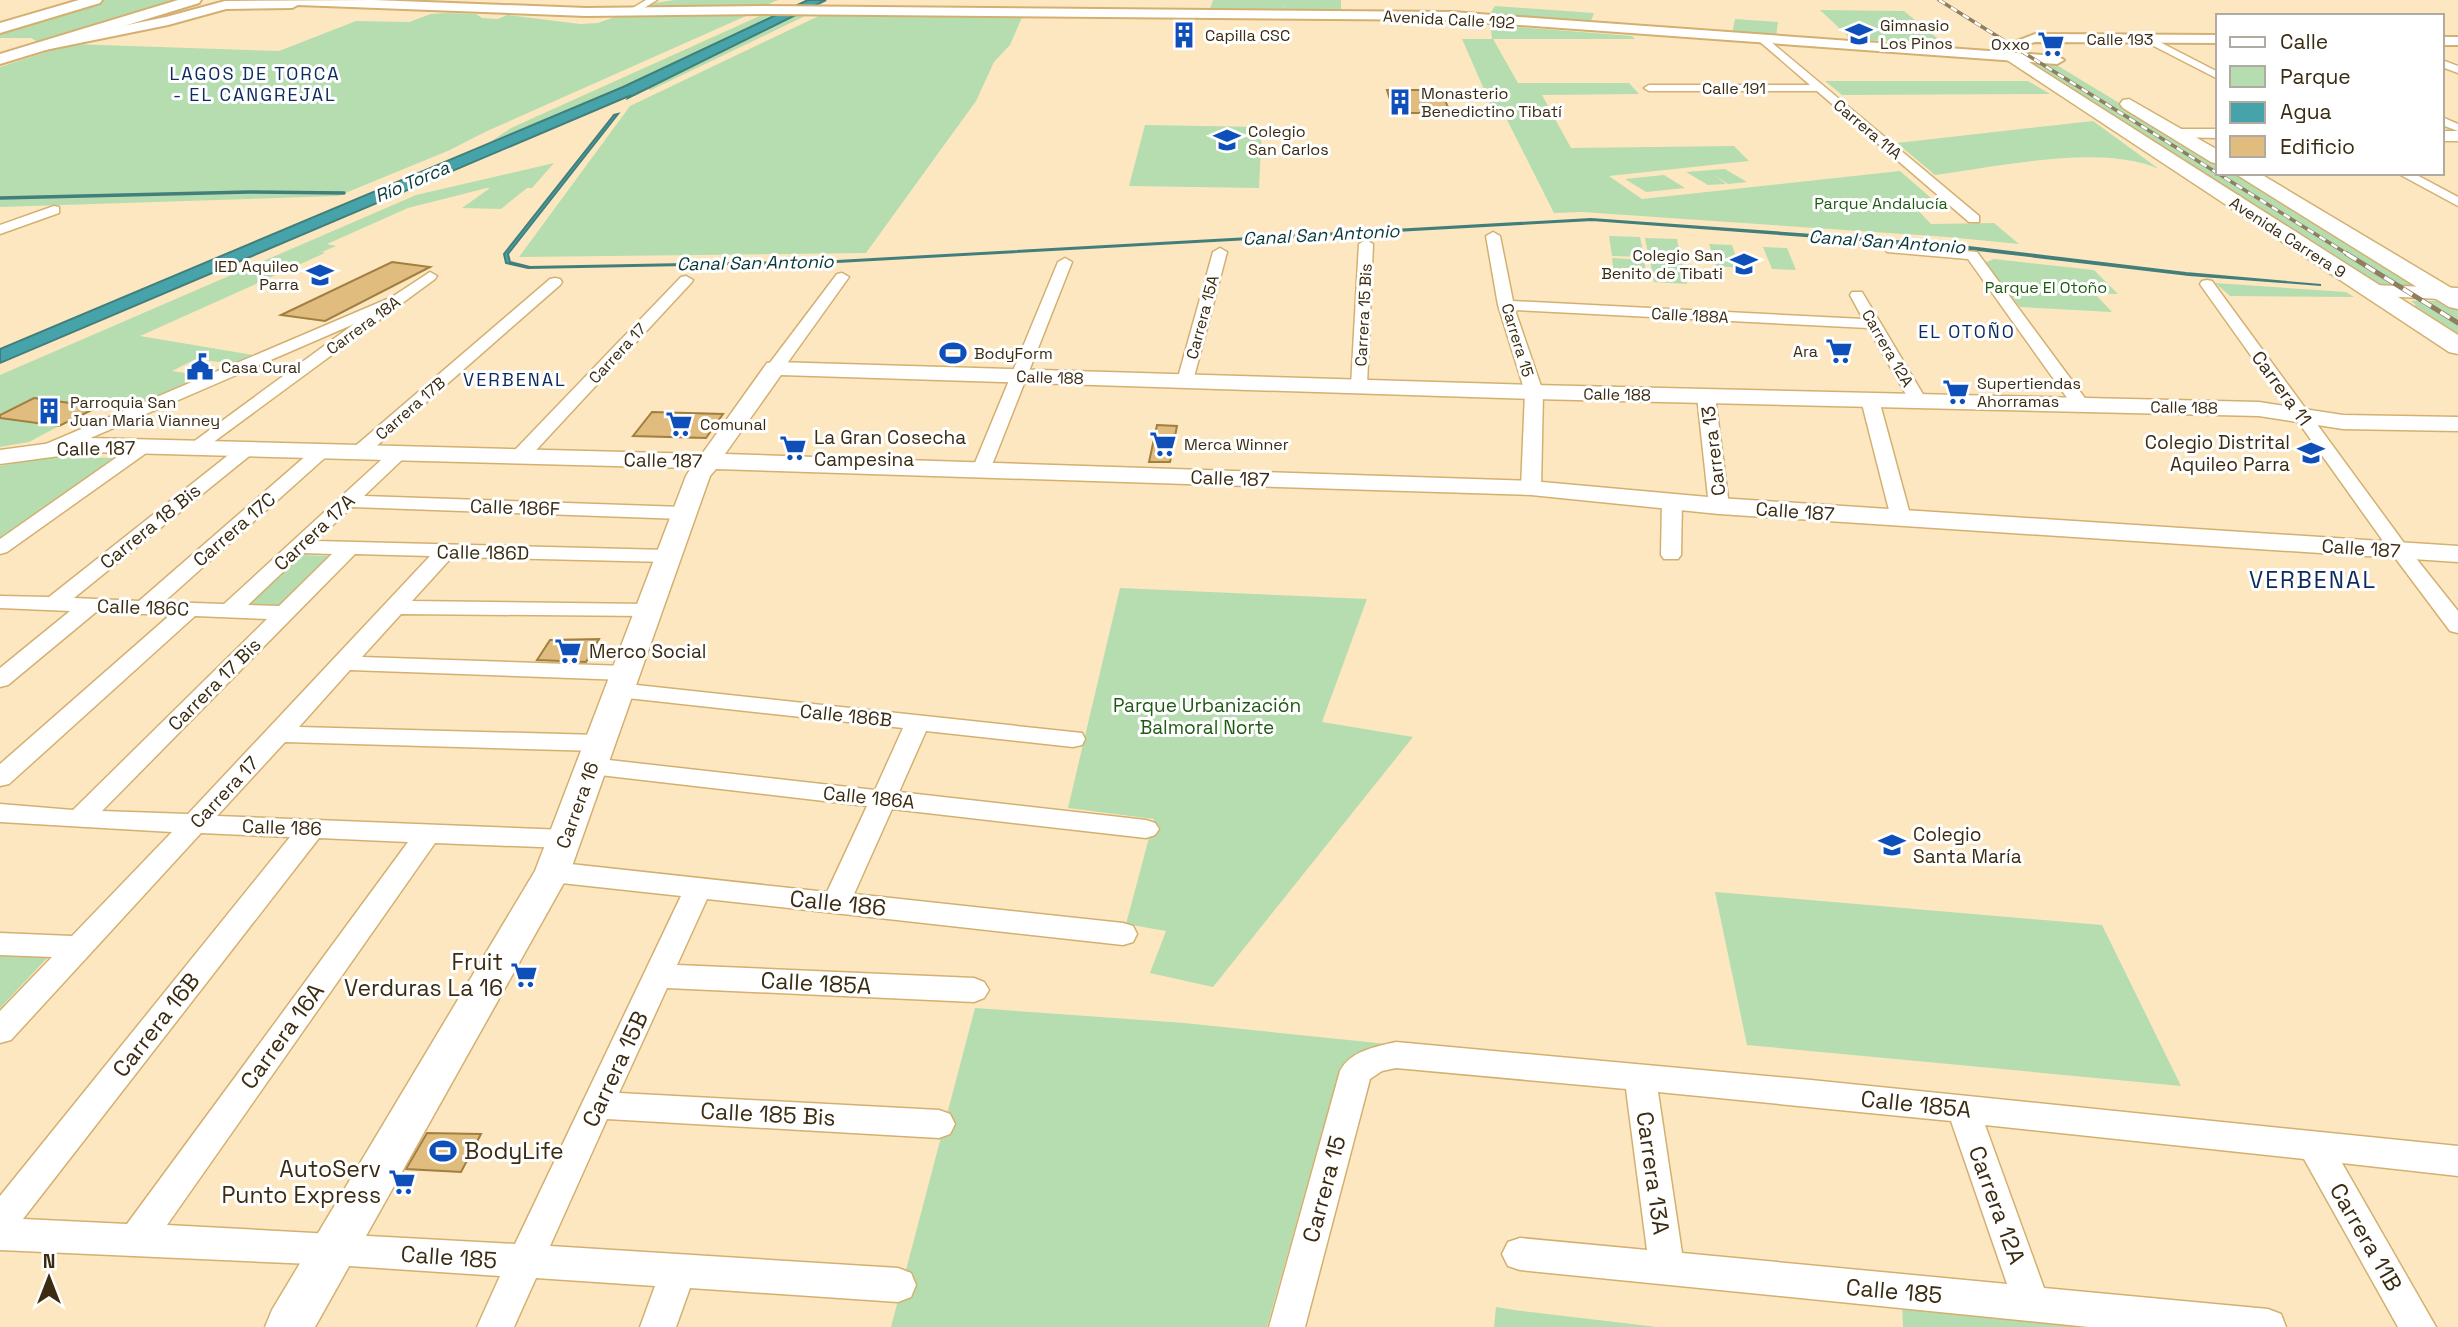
<svg xmlns="http://www.w3.org/2000/svg" width="2458" height="1327" font-family="'Space Grotesk',sans-serif">
<rect width="100%" height="100%" fill="#fde7c1"/>
<g fill="#b6ddaf" fill-rule="evenodd">
<polygon points="102,0 185,0 37,45 38,42 31,38 0,38 0,31"/>
<polygon points="675,0 778,0 764,6 643,9 654,3"/>
<polygon points="1213,0 1341,0 1341,10 1285,10 1285,4 1284,10 1210,9"/>
<polygon points="1495,6 1594,13 1590,24 1488,17"/>
<polygon points="1820,10 1904,11 1942,42 1852,40"/>
<polygon points="755,12 485,132 450,150 338,196 0,207 0,67 71,44 279,51 356,21 409,22 431,14 445,13 476,14 482,18 498,19 507,15 580,24 598,23 623,14"/>
<polygon points="766,13 778,14 623,87 490,142 511,128"/>
<polygon points="825,13 1023,15 1010,45 994,62 976,101 866,253 519,257 630,106"/>
<polygon points="796,15 807,15 651,90 645,89"/>
<polygon points="1735,19 1778,22 1776,37 1732,34"/>
<polygon points="1504,26 1632,36 1635,39 1493,39 1518,83 1629,83 1639,94 1542,95 1571,148 1734,146 1749,161 1609,176 1642,199 1900,171 1938,204 1913,205 1931,224 1994,223 2019,244 1948,237 1582,212 1554,213 1504,114 1493,110 1462,39 1492,39 1491,30"/>
<polygon points="2031,62 2055,64 2218,163 2218,173 2236,173 2420,285 2373,285"/>
<polygon points="1825,81 2028,81 2050,94 1842,95"/>
<path d="M2093 121 2159 169C2101 143 1999 167 1935 175L1897 143Z"/>
<polygon points="1145,125 1262,127 1259,188 1129,186"/>
<path d="M554 163 532 188H527L501 209 462 208 490 188H487L408 208 327 244 336 246 322 252 325 253 140 336 253 355 127 411 35 398 0 415V375L416 195ZM196 359 227 363V364L204 376 172 371Z"/>
<polygon points="1725,169 1747,182 1728,184 1713,174 1726,184 1708,185 1686,172"/>
<polygon points="1664,175 1685,188 1646,192 1625,179"/>
<polygon points="1609,236 1640,237 1644,257 1612,256"/>
<polygon points="1645,238 1677,239 1681,260 1649,258"/>
<polygon points="1709,244 1732,245 1740,268 1716,266"/>
<polygon points="1763,247 1787,248 1796,270 1772,269"/>
<polygon points="1612,258 1644,260 1648,282 1615,280"/>
<polygon points="1994,259 2094,270 2118,294 2094,293 2112,312 2020,307 1984,263"/>
<polygon points="1650,260 1682,262 1687,284 1654,282"/>
<polygon points="2215,283 2346,292 2354,297 2230,296"/>
<polygon points="2411,301 2442,301 2458,311 2458,337 2408,305 2416,305"/>
<polygon points="0,418 59,426 29,442 0,447"/>
<polygon points="51,456 115,458 0,538 0,466"/>
<polygon points="301,555 333,556 278,610 244,609"/>
<polygon points="1120,588 1367,599 1322,722 1413,737 1213,987 1150,973 1166,931 1126,924 1154,819 1068,808"/>
<polygon points="1715,892 2102,925 2181,1086 1747,1045"/>
<polygon points="0,955 48,957 0,1008"/>
<polygon points="975,1008 1184,1023 1397,1045 1341,1072 1334,1089 1267,1327 891,1327"/>
<polygon points="1902,1301 2111,1327 1903,1327"/>
<polygon points="1496,1307 1514,1310 1657,1327 1494,1327"/>
</g>
<g fill="#45a3a9" stroke="#427f7b" stroke-width="2">
<polygon points="808,0 826,0 628,98 629,96 0,363 0,349 623,87"/>
<polygon points="618,114 508,254 510,262 530,267 837,261 1591,219 1952,245 2186,273 2321,285 2189,275 1953,247 1592,220 837,262 528,268 506,263 504,254 614,115"/>
</g>
<g fill="none" stroke-linecap="round" stroke-linejoin="round">
<polyline stroke="#427f7b" stroke-width="3.5" points="0,198 249,192 344,193"/>
</g>
<g fill="#e0bc7f" stroke="#a17f3f" stroke-width="2">
<polygon points="1387,90 1441,90 1449,110 1435,110 1436,113 1401,113 1400,109 1393,109"/>
<polygon points="392,262 430,267 325,321 281,315"/>
<polygon points="34,398 70,403 98,407 59,426 0,418 0,415"/>
<polygon points="652,412 723,414 706,438 633,436"/>
<polygon points="1157,425 1177,426 1170,462 1149,462"/>
<polygon points="599,639 586,662 537,660 550,640"/>
<polygon points="427,1133 481,1134 461,1172 406,1169"/>
</g>
<g fill="none" stroke-linecap="round" stroke-linejoin="round">
<g stroke="#d4b070" stroke-width="3">
<g id="minor">
<polygon points="646,0 657,0 634,14 626,12"/>
<polygon points="1759,37 1765,37 1979,216 1979,222 1969,222 1817,91 1649,91 1644,88 1649,85 1810,85 1759,41"/>
<polygon points="2144,37 2150,37 2218,72 2218,79 2144,41"/>
<polygon points="2442,60 2458,66 2458,73 2442,67"/>
<polygon points="2442,117 2458,124 2458,131 2442,125"/>
<polygon points="2397,173 2413,173 2458,197 2458,206"/>
<polygon points="54,206 59,207 59,213 0,234 0,225"/>
<polygon points="1493,232 1500,236 1513,301 1863,319 1850,295 1852,292 1862,292 1927,401 1918,406 1912,405 1868,328 1515,310 1543,392 1541,488 1531,494 1524,492 1521,488 1525,392 1498,305 1486,236"/>
<polygon points="1366,240 1373,244 1367,386 1359,391 1351,386 1359,244"/>
<polygon points="1892,245 1977,252 2087,401 2090,405 2087,409 2075,409 1968,259 1887,252 1885,249"/>
<polygon points="1220,248 1227,252 1193,381 1185,386 1179,385 1177,381 1213,252"/>
<polygon points="1065,258 1072,262 990,470 981,476 974,474 972,470 1058,262"/>
<polygon points="430,272 437,276 435,279 200,452 194,453 185,448 354,324 58,452 52,453 43,448 46,444 392,297"/>
<polygon points="842,273 849,277 781,372 769,372 767,368 769,364 837,274"/>
<polygon points="686,276 693,280 691,283 526,461 512,461 510,457 512,453 681,277"/>
<polygon points="555,278 560,279 562,282 560,285 365,456 353,456 350,452 353,448 550,279"/>
<polygon points="2207,280 2212,281 2407,547 2458,611 2458,633 2450,631 2393,555 2202,287 2200,284 2202,281"/>
<polygon points="1706,391 1715,396 1729,506 1719,512 1709,506 1697,396"/>
<polygon points="1870,395 1879,400 1911,518 1908,522 1901,524 1891,518 1861,400"/>
<polygon points="143,442 152,447 149,451 7,552 0,554 0,539 137,443"/>
<path d="M247 444 256 449 253 453 74 598 139 601 316 447H328L331 451 328 455 164 602 224 604 392 450 398 449 407 454 404 458 364 496 683 507 693 513 683 519 352 507 316 541 667 550 674 552 677 556 674 560 667 562 452 557 412 601 648 604 656 605 659 610 656 615 648 616 401 614 362 657 625 666 633 668 636 673 633 678 625 680 350 670 299 727 599 735 608 737 611 743 608 749 599 751 285 742 217 816 565 830 574 832 578 839 574 846 565 848 435 843 167 1225 515 1244 681 896 552 882 542 879 538 872 542 865 552 862 827 892 867 806 591 774 582 772 579 766 582 760 591 758 875 790 903 728 618 697 610 695 606 690 610 685 618 683 1082 733 1085 739 1082 745 1073 747 926 731 899 792 1146 820 1155 823 1159 829 1155 835 1146 838 892 809 854 894 1123 923 1133 926 1137 934 1133 942 1123 945 707 899 677 965 974 978 984 982 989 990 984 998 974 1002 667 988 619 1093 939 1110 950 1114 955 1124 950 1134 939 1138 607 1119 550 1246 898 1268 911 1273 916 1285 911 1297 898 1302 690 1288 676 1327H640L655 1286 536 1278 514 1327H477L500 1276 334 1265 0 1250V1196L290 837 201 833 11 1040 0 1043V1011L52 957 0 955V933L72 936 172 832 0 822V804L73 810 267 619 195 616 9 784 0 786V764L170 615 96 612 8 685 0 687V668L70 611 0 608V596L49 597 241 445ZM303 553 332 554 279 606 248 605ZM355 554 430 556 188 814 102 811ZM319 838 408 842 127 1224 23 1219Z"/>
<polygon points="1672,495 1682,501 1681,555 1678,559 1664,559 1661,555 1662,501"/>
<path d="M1396 1042 1811 1080 2458 1146V1176L2342 1163 2436 1327H2398L2304 1159 1985 1125 2044 1288 2268 1309 2281 1314 2286 1327H2089L1520 1270 1508 1266 1502 1254 1508 1242 1520 1238 1647 1250 1626 1089 1396 1068 1382 1071 1370 1079 1305 1327H1269L1340 1071C1350 1051 1375 1047 1396 1042ZM1658 1092 1951 1121 2007 1284 1682 1253Z"/>
</g>
</g>
<g stroke="#d4b070" stroke-width="3">
<g id="tertiary">
<polygon points="2178,129 2218,129 2218,138 2173,137 2170,134"/>
<rect x="2442" y="131" width="16" height="10"/>
<polygon points="2371,285 2458,288 2458,300 2364,295 2361,291"/>
<polygon points="775,362 1534,385 2259,402 2343,415 2458,417 2458,431 2343,429 2259,416 1534,399 781,375 725,454 1531,481 1719,498 2458,546 2458,562 1719,514 1531,495 716,469 710,476 570,872 315,1327 265,1327 272,1310 535,871 686,476 691,468 89,452 0,464 0,450 89,438 702,454 767,363"/>
</g>
</g>
<g stroke="#d4b070" stroke-width="4">
<g id="secondary">
<polygon points="373,0 586,8 764,6 1452,12 2057,56 2064,60 2057,64 1452,20 764,14 586,16 298,5 292,8 226,9 168,25 40,51 33,47 40,43 166,17 225,1"/>
<polygon points="2035,34 2218,35 2218,43 2035,42 2024,45 2017,41"/>
<rect x="2442" y="37" width="16" height="8"/>
</g>
</g>
<g stroke="#d4b070" stroke-width="3">
<g id="primary">
<polygon points="2013,52 2458,335 2458,354 2449,352 2007,60 2005,57 2007,54"/>
<polygon points="2129,99 2218,150 2218,164 2211,162 2123,108 2120,104 2123,100"/>
<polygon points="2234,173 2259,173 2458,292 2458,309 2449,307"/>
</g>
</g>
<g stroke="#d4b070" stroke-width="4">
<g id="trunk">
<polygon points="79,0 102,0 100,3 0,33 0,23"/>
<polygon points="178,0 201,0 199,3 0,64 0,54"/>
</g>
</g>
<use href="#minor" fill="#fff" fill-rule="evenodd"/>
<use href="#tertiary" fill="#fff" fill-rule="evenodd"/>
<use href="#secondary" fill="#fff" fill-rule="evenodd"/>
<use href="#primary" fill="#fff" fill-rule="evenodd"/>
<use href="#trunk" fill="#fff" fill-rule="evenodd"/>
<g stroke="#907e5f" stroke-width="3.5">
<polyline id="rail-far1" points="1939,0 2349,255"/>
</g>
<g stroke="#907e5f" stroke-width="5">
<polyline id="rail" points="2347,254 2458,323"/>
</g>
<use href="#rail-far1" stroke="#fff" stroke-width="2.5" stroke-dasharray="7" stroke-linecap="butt"/>
<use href="#rail" stroke="#fff" stroke-width="3.5" stroke-dasharray="11" stroke-linecap="butt"/>
</g>
<defs>
<g id="school-bare" transform="scale(2.1)"><path d="M0-5L7-2L0 1L-7-2ZM-4 1L0 2.5L4 1V4Q0 6-4 4Z" fill="#0f4fba" stroke="#fff" stroke-width="2.5" paint-order="stroke"/></g>
<g id="building-bare" transform="scale(2.1)"><path d="M-4-6H4V6H1V3H-1V6H-4ZM-2.5-4.3h1.7v1.8h-1.7ZM.8-4.3h1.7v1.8H.8ZM-2.5-1h1.7V.8h-1.7ZM.8-1h1.7V.8H.8Z" fill="#0f4fba" stroke="#fff" stroke-width="2.5" paint-order="stroke"/></g>
<g id="supermarket-bare" transform="scale(2.1)"><path d="M-6-5.5h2.5l.6 2H6L4.5 2H-2.5L-4.4-4H-6ZM-1.5 3.2a1.3 1.3 0 1 0 .1 0ZM3 3.2a1.3 1.3 0 1 0 .1 0Z" fill="#0f4fba" stroke="#fff" stroke-width="2.5" paint-order="stroke"/></g>
<g id="stadium-bare" transform="scale(2.1)"><path d="M0-5a6.5 5 0 1 0 0 10a6.5 5 0 1 0 0-10ZM-3.5-1.8h7v3.6h-7Z" fill="#0f4fba" stroke="#fff" stroke-width="2.5" paint-order="stroke"/></g>
<g id="civic-bare" transform="scale(2.1)"><path d="M-.6-6.5H3V-4.5H.6V-3L4-1V1h2V6H-6V1h2V-1L-.6-3ZM-1.2 2.5V6h2.4V2.5Z" fill="#0f4fba" stroke="#fff" stroke-width="2.5" paint-order="stroke"/></g>
<g id="university-bare" transform="scale(2.1)"><path d="M0-5L7-2L0 1L-7-2ZM-4 1L0 2.5L4 1V4Q0 6-4 4Z" fill="#0f4fba" stroke="#fff" stroke-width="2.5" paint-order="stroke"/></g>
</defs>
<g fill-rule="evenodd">
<use href="#school-bare" x="1859" y="34"/>
<use href="#building-bare" x="1184" y="35"/>
<use href="#supermarket-bare" x="2051" y="44"/>
<use href="#building-bare" x="1400" y="102"/>
<use href="#school-bare" x="1227" y="140"/>
<use href="#school-bare" x="1744" y="264"/>
<use href="#school-bare" x="320" y="275"/>
<use href="#supermarket-bare" x="1839" y="351"/>
<use href="#stadium-bare" x="953" y="353"/>
<use href="#civic-bare" x="200" y="367"/>
<use href="#supermarket-bare" x="1956" y="392"/>
<use href="#building-bare" x="49" y="411"/>
<use href="#supermarket-bare" x="679" y="424"/>
<use href="#supermarket-bare" x="1163" y="444"/>
<use href="#supermarket-bare" x="793" y="448"/>
<use href="#university-bare" x="2311" y="453"/>
<use href="#supermarket-bare" x="568" y="651"/>
<use href="#school-bare" x="1892" y="845"/>
<use href="#supermarket-bare" x="524" y="975"/>
<use href="#stadium-bare" x="443" y="1151"/>
<use href="#supermarket-bare" x="402" y="1182"/>
</g>
<g text-anchor="middle" stroke-width="6" stroke-linejoin="round" paint-order="stroke">
<g font-size="16" fill="#3a2b11" stroke="#fff">
<text transform="translate(1449 19) rotate(3)" y="6">Avenida Calle 192</text>
<text x="2120" y="45">Calle 193</text>
<text x="1734" y="94">Calle 191</text>
<text transform="translate(1868 129) rotate(40)" y="6">Carrera 11A</text>
<text transform="translate(2288 237) rotate(33)" y="6">Avenida Carrera 9</text>
<text transform="translate(1363 315) rotate(-87)" y="6">Carrera 15 Bis</text>
<text transform="translate(1690 315) rotate(3)" y="6">Calle 188A</text>
<text transform="translate(1202 317) rotate(-75)" y="6">Carrera 15A</text>
<text transform="translate(363 325) rotate(-36)" y="6">Carrera 18A</text>
<text transform="translate(1518 340) rotate(73)" y="6">Carrera 15</text>
<text transform="translate(1888 348) rotate(60)" y="6">Carrera 12A</text>
<text transform="translate(617 353) rotate(-47)" y="6">Carrera 17</text>
<text transform="translate(1050 377) rotate(2)" y="6">Calle 188</text>
<text transform="translate(1617 394) rotate(1)" y="6">Calle 188</text>
<text transform="translate(2184 407) rotate(1)" y="6">Calle 188</text>
<text transform="translate(410 408) rotate(-41)" y="6">Carrera 17B</text>
</g>
<g font-size="16" fill="#3a2b11" stroke="#fff" text-anchor="start">
<text x="1880" y="31">Gimnasio<tspan x="1880" dy="18">Los Pinos</tspan></text>
<text x="1205" y="41">Capilla CSC</text>
<text x="2030" y="50" text-anchor="end">Oxxo</text>
<text x="1421" y="99">Monasterio<tspan x="1421" dy="18">Benedictino Tibatí</tspan></text>
<text x="1248" y="137">Colegio<tspan x="1248" dy="18">San Carlos</tspan></text>
<text x="1723" y="261" text-anchor="end">Colegio San<tspan x="1723" dy="18">Benito de Tibati</tspan></text>
<text x="299" y="272" text-anchor="end">IED Aquileo<tspan x="299" dy="18">Parra</tspan></text>
<text x="1818" y="357" text-anchor="end">Ara</text>
<text x="974" y="359">BodyForm</text>
<text x="221" y="373">Casa Cural</text>
<text x="1977" y="389">Supertiendas<tspan x="1977" dy="18">Ahorramas</tspan></text>
<text x="70" y="408">Parroquia San<tspan x="70" dy="18">Juan Maria Vianney</tspan></text>
<text x="700" y="430">Comunal</text>
<text x="1184" y="450">Merca Winner</text>
</g>
<g font-size="16" fill="#1f5a13" stroke="#fff">
<text x="1881" y="209">Parque Andalucía</text>
<text x="2046" y="293">Parque El Otoño</text>
</g>
<g font-size="18" letter-spacing="2" fill="#0d2b60" stroke="#fff">
<text x="255" y="80">LAGOS DE TORCA<tspan x="255" dy="21">- EL CANGREJAL</tspan></text>
<text x="1967" y="338">EL OTOÑO</text>
<text x="515" y="386">VERBENAL</text>
</g>
<g font-size="18" font-style="italic" fill="#083739" stroke="#fff">
<text transform="translate(412 182) rotate(-23)" y="6">Río Torca</text>
<text transform="translate(1321 235) rotate(-3)" y="6">Canal San Antonio</text>
<text transform="translate(1887 242) rotate(4)" y="6">Canal San Antonio</text>
<text transform="translate(755 263) rotate(-1)" y="6">Canal San Antonio</text>
</g>
<g font-size="19" fill="#3a2b11" stroke="#fff">
<text transform="translate(2282 388) rotate(54)" y="7">Carrera 11</text>
<text transform="translate(96 448) rotate(-1)" y="7">Calle 187</text>
<text transform="translate(1713 451) rotate(-97)" y="7">Carrera 13</text>
<text transform="translate(663 460) rotate(1)" y="7">Calle 187</text>
<text transform="translate(1230 478) rotate(2)" y="7">Calle 187</text>
<text transform="translate(515 507) rotate(2)" y="7">Calle 186F</text>
<text transform="translate(1795 511) rotate(4)" y="7">Calle 187</text>
<text transform="translate(150 526) rotate(-39)" y="7">Carrera 18 Bis</text>
<text transform="translate(234 529) rotate(-41)" y="7">Carrera 17C</text>
<text transform="translate(314 532) rotate(-43)" y="7">Carrera 17A</text>
<text transform="translate(2361 548) rotate(4)" y="7">Calle 187</text>
<text transform="translate(483 552) rotate(1)" y="7">Calle 186D</text>
<text transform="translate(143 607) rotate(2)" y="7">Calle 186C</text>
<text transform="translate(214 684) rotate(-45)" y="7">Carrera 17 Bis</text>
<text transform="translate(846 715) rotate(6)" y="7">Calle 186B</text>
<text transform="translate(224 792) rotate(-47)" y="7">Carrera 17</text>
<text transform="translate(869 797) rotate(6)" y="7">Calle 186A</text>
<text transform="translate(577 805) rotate(-70)" y="7">Carrera 16</text>
<text transform="translate(282 827) rotate(2)" y="7">Calle 186</text>
</g>
<g font-size="19" fill="#3a2b11" stroke="#fff" text-anchor="start">
<text x="814" y="444">La Gran Cosecha<tspan x="814" dy="22">Campesina</tspan></text>
<text x="2290" y="449" text-anchor="end">Colegio Distrital<tspan x="2290" dy="22">Aquileo Parra</tspan></text>
<text x="589" y="658">Merco Social</text>
<text x="1913" y="841">Colegio<tspan x="1913" dy="22">Santa María</tspan></text>
</g>
<g font-size="19" fill="#1f5a13" stroke="#fff">
<text x="1207" y="712">Parque Urbanización<tspan x="1207" dy="22">Balmoral Norte</tspan></text>
</g>
<g font-size="23" letter-spacing="2" fill="#0d2b60" stroke="#fff">
<text x="2313" y="588">VERBENAL</text>
</g>
<g font-size="23" fill="#3a2b11" stroke="#fff">
<text transform="translate(838 903) rotate(6)" y="8">Calle 186</text>
<text transform="translate(816 983) rotate(3)" y="8">Calle 185A</text>
<text transform="translate(156 1025) rotate(-52)" y="8">Carrera 16B</text>
<text transform="translate(282 1036) rotate(-54)" y="8">Carrera 16A</text>
<text transform="translate(615 1069) rotate(-65)" y="8">Carrera 15B</text>
<text transform="translate(1916 1104) rotate(6)" y="8">Calle 185A</text>
<text transform="translate(768 1114) rotate(3)" y="8">Calle 185 Bis</text>
<text transform="translate(1653 1173) rotate(82)" y="8">Carrera 13A</text>
<text transform="translate(1324 1189) rotate(-75)" y="8">Carrera 15</text>
<text transform="translate(1997 1205) rotate(70)" y="8">Carrera 12A</text>
<text transform="translate(2366 1237) rotate(60)" y="8">Carrera 11B</text>
<text transform="translate(449 1257) rotate(4)" y="8">Calle 185</text>
<text transform="translate(1894 1291) rotate(5)" y="8">Calle 185</text>
</g>
<g font-size="23" fill="#3a2b11" stroke="#fff" text-anchor="end">
<text x="503" y="970">Fruit<tspan x="503" dy="26">Verduras La 16</tspan></text>
<text x="464" y="1159" text-anchor="start">BodyLife</text>
<text x="381" y="1177">AutoServ<tspan x="381" dy="26">Punto Express</tspan></text>
</g>
</g>
<rect x="2216" y="14" width="228" height="161" fill="#ffffff" stroke="#b0aaa0" stroke-width="2"/>
<rect x="2230" y="37" width="35" height="10" fill="#ffffff" stroke="#b0aaa0" stroke-width="2"/>
<text x="2280" y="49" font-size="21" fill="#3a2b11">Calle</text>
<rect x="2230" y="66" width="35" height="21" fill="#b6ddaf" stroke="#b0aaa0" stroke-width="2"/>
<text x="2280" y="84" font-size="21" fill="#3a2b11">Parque</text>
<rect x="2230" y="102" width="35" height="21" fill="#45a3a9" stroke="#b0aaa0" stroke-width="2"/>
<text x="2280" y="119" font-size="21" fill="#3a2b11">Agua</text>
<rect x="2230" y="136" width="35" height="21" fill="#e0bc7f" stroke="#b0aaa0" stroke-width="2"/>
<text x="2280" y="154" font-size="21" fill="#3a2b11">Edificio</text>
<g transform="translate(49 1278)" stroke="#ffffff" stroke-width="5" paint-order="stroke">
<path d="M0-5L12 26L0 18L-12 26Z" fill="#3a2b11"/>
<text y="-10" font-size="19" font-weight="bold" text-anchor="middle" fill="#3a2b11">N</text>
</g>
</svg>
